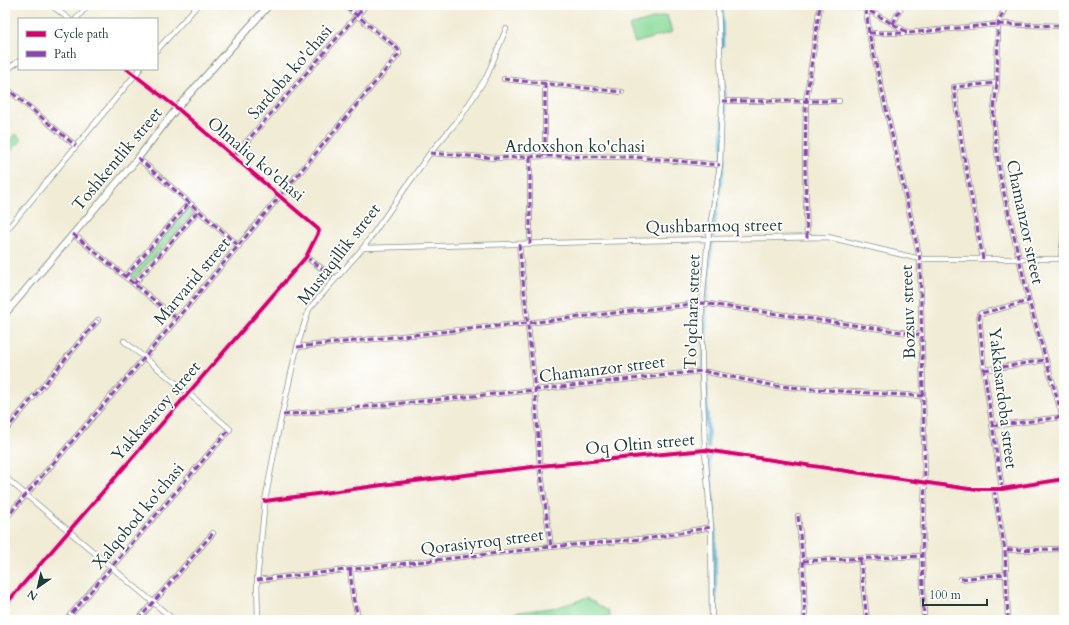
<svg xmlns="http://www.w3.org/2000/svg" width="1069" height="625" viewBox="0 0 1069 625" font-family="Cardo,serif">
<style>
.green{fill:#8ddc9b;stroke:#568c68}
.lines{fill:none;stroke-linecap:round;stroke-linejoin:round}
.canal{stroke:#59aed5;stroke-width:4.5}
.minor-casing{stroke:#889485;stroke-width:6}
.major-casing{stroke:#889485;stroke-width:8}
.minor{stroke:#fff;stroke-width:4.5}
.major{stroke:#fff;stroke-width:6}
.quiet{stroke:#8e44ad;stroke-width:3;stroke-dasharray:6 3;stroke-linecap:butt}
.cycleway-casing{stroke:#fff;stroke-width:6}
.cycleway{stroke:#d6006c;stroke-width:4}
.labels{text-anchor:middle;dominant-baseline:central;stroke-width:3.5;stroke-linejoin:round;paint-order:stroke}
.street-label{font-size:17px;fill:#1f3d34;stroke:#fff}
</style>
<rect width="100%" height="100%" fill="#fff"/>
<filter id="ink" filterUnits="userSpaceOnUse"><feTurbulence type="fractalNoise" baseFrequency=".025" numOctaves="2"/><feDisplacementMap in="SourceGraphic" scale="8" xChannelSelector="R" yChannelSelector="G"/><feConvolveMatrix kernelMatrix="1 2 1 2 8 2 1 2 1" color-interpolation-filters="sRGB"/></filter>
<filter id="wash" filterUnits="userSpaceOnUse"><feTurbulence type="fractalNoise" baseFrequency=".012" numOctaves="4" result="noise"/><feDisplacementMap in="SourceGraphic" scale="16" xChannelSelector="R" yChannelSelector="G"/><feGaussianBlur stdDeviation="0.9" result="paint"/><feColorMatrix in="noise" values="0 0 0 0 0 0 0 0 0 0 0 0 0 0 0 0 0 1.4 0 .05"/><feComposite in="paint" operator="in"/></filter>
<g filter="url(#wash)">
<rect width="100%" height="100%" fill="#f1ecd6"/>
<path class="green" d="M667,15l5,17 -37,11 -6,-17z
M16,134l6,6 -14,14 -3,-3v-6z
M189,207l5,5 -61,68 -5,-4z
M587,598l21,13 3,9h-100l2,-7 45,-6z"/>
<g class="lines">
<path class="canal" d="M721,5l1,40
M723,83l2,15
M712,236l11,-72 1,-59
M706,300l5,-57
M705,368v-64
M705,375l3,72
M708,455l6,62 1,94"/>
</g>
</g>
<g filter="url(#ink)">
<g class="lines">
<g class="minor-casing">
<path id="minor" d="M51,5l18,14
M853,5l13,4 43,24 89,-9 66,2
M1006,5l-8,19 -1,59 -4,35 7,58 29,125 35,121
M866,9l3,24 51,226 5,223 -3,74 2,64
M76,19l12,-14
M893,24l9,-19
M869,33h39
M157,50l41,-45
M5,71l14,-10
M504,79l118,13
M545,83v73
M5,87l71,59
M722,101h117
M430,153l66,5 49,-2 90,1 85,8
M233,157l133,-152
M138,158l101,88
M1064,228l-3,31 3,10
M5,232l135,-163
M73,234l104,85
M807,238l-2,-70 1,-67 14,-96
M519,244l16,146 5,76 11,81
M530,244v-87
M363,248l345,-9 120,-2 92,22h144
M306,257l29,21
M983,259l-21,-113 -8,-59 43,-4
M125,277l64,-74
M134,284l64,-73
M297,347l230,-24 175,-20 220,32
M984,370l61,-10
M283,415l252,-25 167,-19 74,15 77,6 70,4
M992,426l71,-9
M5,431l93,-111
M5,477l169,143
M994,489l11,61
M1002,489l-18,-119 -5,-56 50,-13
M265,501l125,-17 150,-18 165,-16 264,39h33l62,-10
M798,516l5,45 2,59
M5,519l139,-161 255,-304 -1,-5 -54,-44
M860,559l7,61
M803,561l119,-5
M350,570l3,27 6,23
M961,579l45,-5
M257,580l294,-33 101,-9 59,-11
M5,605l301,-348 13,-26 -1,-2 -141,-121 -50,-39
M66,620l164,-191 -42,-36 -64,-52
M138,620l75,-87
M258,620l-1,-40 8,-79 13,-69 19,-85 12,-38 54,-61 67,-95 30,-35 27,-42 19,-47
M712,620l-1,-93 -6,-77 -3,-79v-68l6,-64 12,-74 2,-64 -4,-96
M1008,620l-3,-70 59,-1"/>
</g>
<g class="major-casing">
<path id="major" d="M5,314l133,-156 39,-50 92,-103"/>
</g>
<use href="#minor" class="minor"/>
<use href="#major" class="major"/>
<path class="quiet" d="M853,5l13,4 43,24 89,-9 66,2
M1006,5l-8,19 -1,59 -4,35 7,58 29,125 35,121
M866,9l3,24 51,226 5,223 -3,74 2,64
M893,24l9,-19
M869,33h38
M504,79l118,13
M545,83v73
M5,87l71,59
M722,101h117
M430,153l66,5 49,-2 90,1 85,8
M233,157l133,-152
M138,158l101,88
M1064,228l-3,31 3,10
M73,234l104,85
M807,238l-2,-70 1,-67 14,-96
M519,244l16,146 5,76 11,81
M530,244v-87
M306,257l29,21
M983,259l-21,-113 -8,-59 43,-4
M125,277l64,-74
M134,284l64,-73
M297,347l230,-24 175,-20 220,32
M984,370l61,-10
M283,415l252,-25 167,-19 74,15 77,6 70,4
M992,426l71,-9
M5,431l93,-111
M994,489l11,61
M1002,489l-18,-119 -5,-56 50,-13
M798,516l5,45 2,59
M5,519l139,-161 255,-304 -1,-5 -54,-44
M860,559l7,61
M803,561l119,-5
M350,570l3,27 6,23
M961,579l45,-5
M257,580l294,-33 101,-9 59,-11
M66,620l164,-191
M138,620l75,-87
M1008,620l-3,-70 59,-1"/>
<g class="cycleway-casing">
<path id="cycleway" d="M265,501l125,-17 150,-18 165,-16 264,39h33l62,-10
M5,605l301,-348 13,-26 -1,-2 -141,-121 -50,-39"/>
</g>
<use href="#cycleway" class="cycleway"/>
</g>
</g>
<g class="labels">
<g class="street-label">
<text transform="translate(290 72) rotate(-49)">Sardoba ko'chasi</text>
<text x="575" y="146">Ardoxshon ko'chasi</text>
<text transform="translate(117 159) rotate(-50)">Toshkentlik street</text>
<text transform="translate(256 159) rotate(40)">Olmaliq ko'chasi</text>
<text transform="translate(1025 222) rotate(78)">Chamanzor street</text>
<text transform="translate(714 226) rotate(-1)">Qushbarmoq street</text>
<text transform="translate(339 254) rotate(-52)">Mustaqillik street</text>
<text transform="translate(192 281) rotate(-50)">Marvarid street</text>
<text transform="translate(692 312) rotate(-88)">To'qchara street</text>
<text transform="translate(908 312) rotate(-92)">Bozsuv street</text>
<text transform="translate(602 369) rotate(-7)">Chamanzor street</text>
<text transform="translate(1003 398) rotate(83)">Yakkasardoba street</text>
<text transform="translate(156 411) rotate(-49)">Yakkasaroy street</text>
<text transform="translate(640 444) rotate(-5)">Oq Oltin street</text>
<text transform="translate(138 516) rotate(-50)">Xalqobod ko'chasi</text>
<text transform="translate(482 542) rotate(-7)">Qorasiyroq street</text>
</g>
</g>
<rect width="1069" height="625" fill="none" stroke="#fff" stroke-width="20"/>
<rect x="18" y="18" width="140" height="52" fill="#ffffff" stroke="#a5b1ae"/>
<rect x="26" y="31" width="20" height="6" fill="#d6006c" stroke="#a5b1ae"/>
<text x="54" y="38" font-size="12" fill="#1f3d34">Cycle path</text>
<rect x="26" y="51" width="20" height="6" fill="#8e44ad" stroke="#a5b1ae"/>
<text x="54" y="58" font-size="12" fill="#1f3d34">Path</text>
<g transform="translate(38 587) rotate(214)" stroke="#ffffff" stroke-width="3" paint-order="stroke">
<path d="M0-3L7 15L0 10L-7 15Z" fill="#1f3d34"/>
<text y="-6" font-size="11" font-weight="bold" text-anchor="middle" fill="#1f3d34">N</text>
</g>
<path d="M923 599v6h64v-6" fill="none" stroke="#1f3d34" stroke-width="2"/>
<text x="929" y="599" font-size="12" fill="#1f3d34" stroke="#ffffff" stroke-width="3" paint-order="stroke">100 m</text>
</svg>
